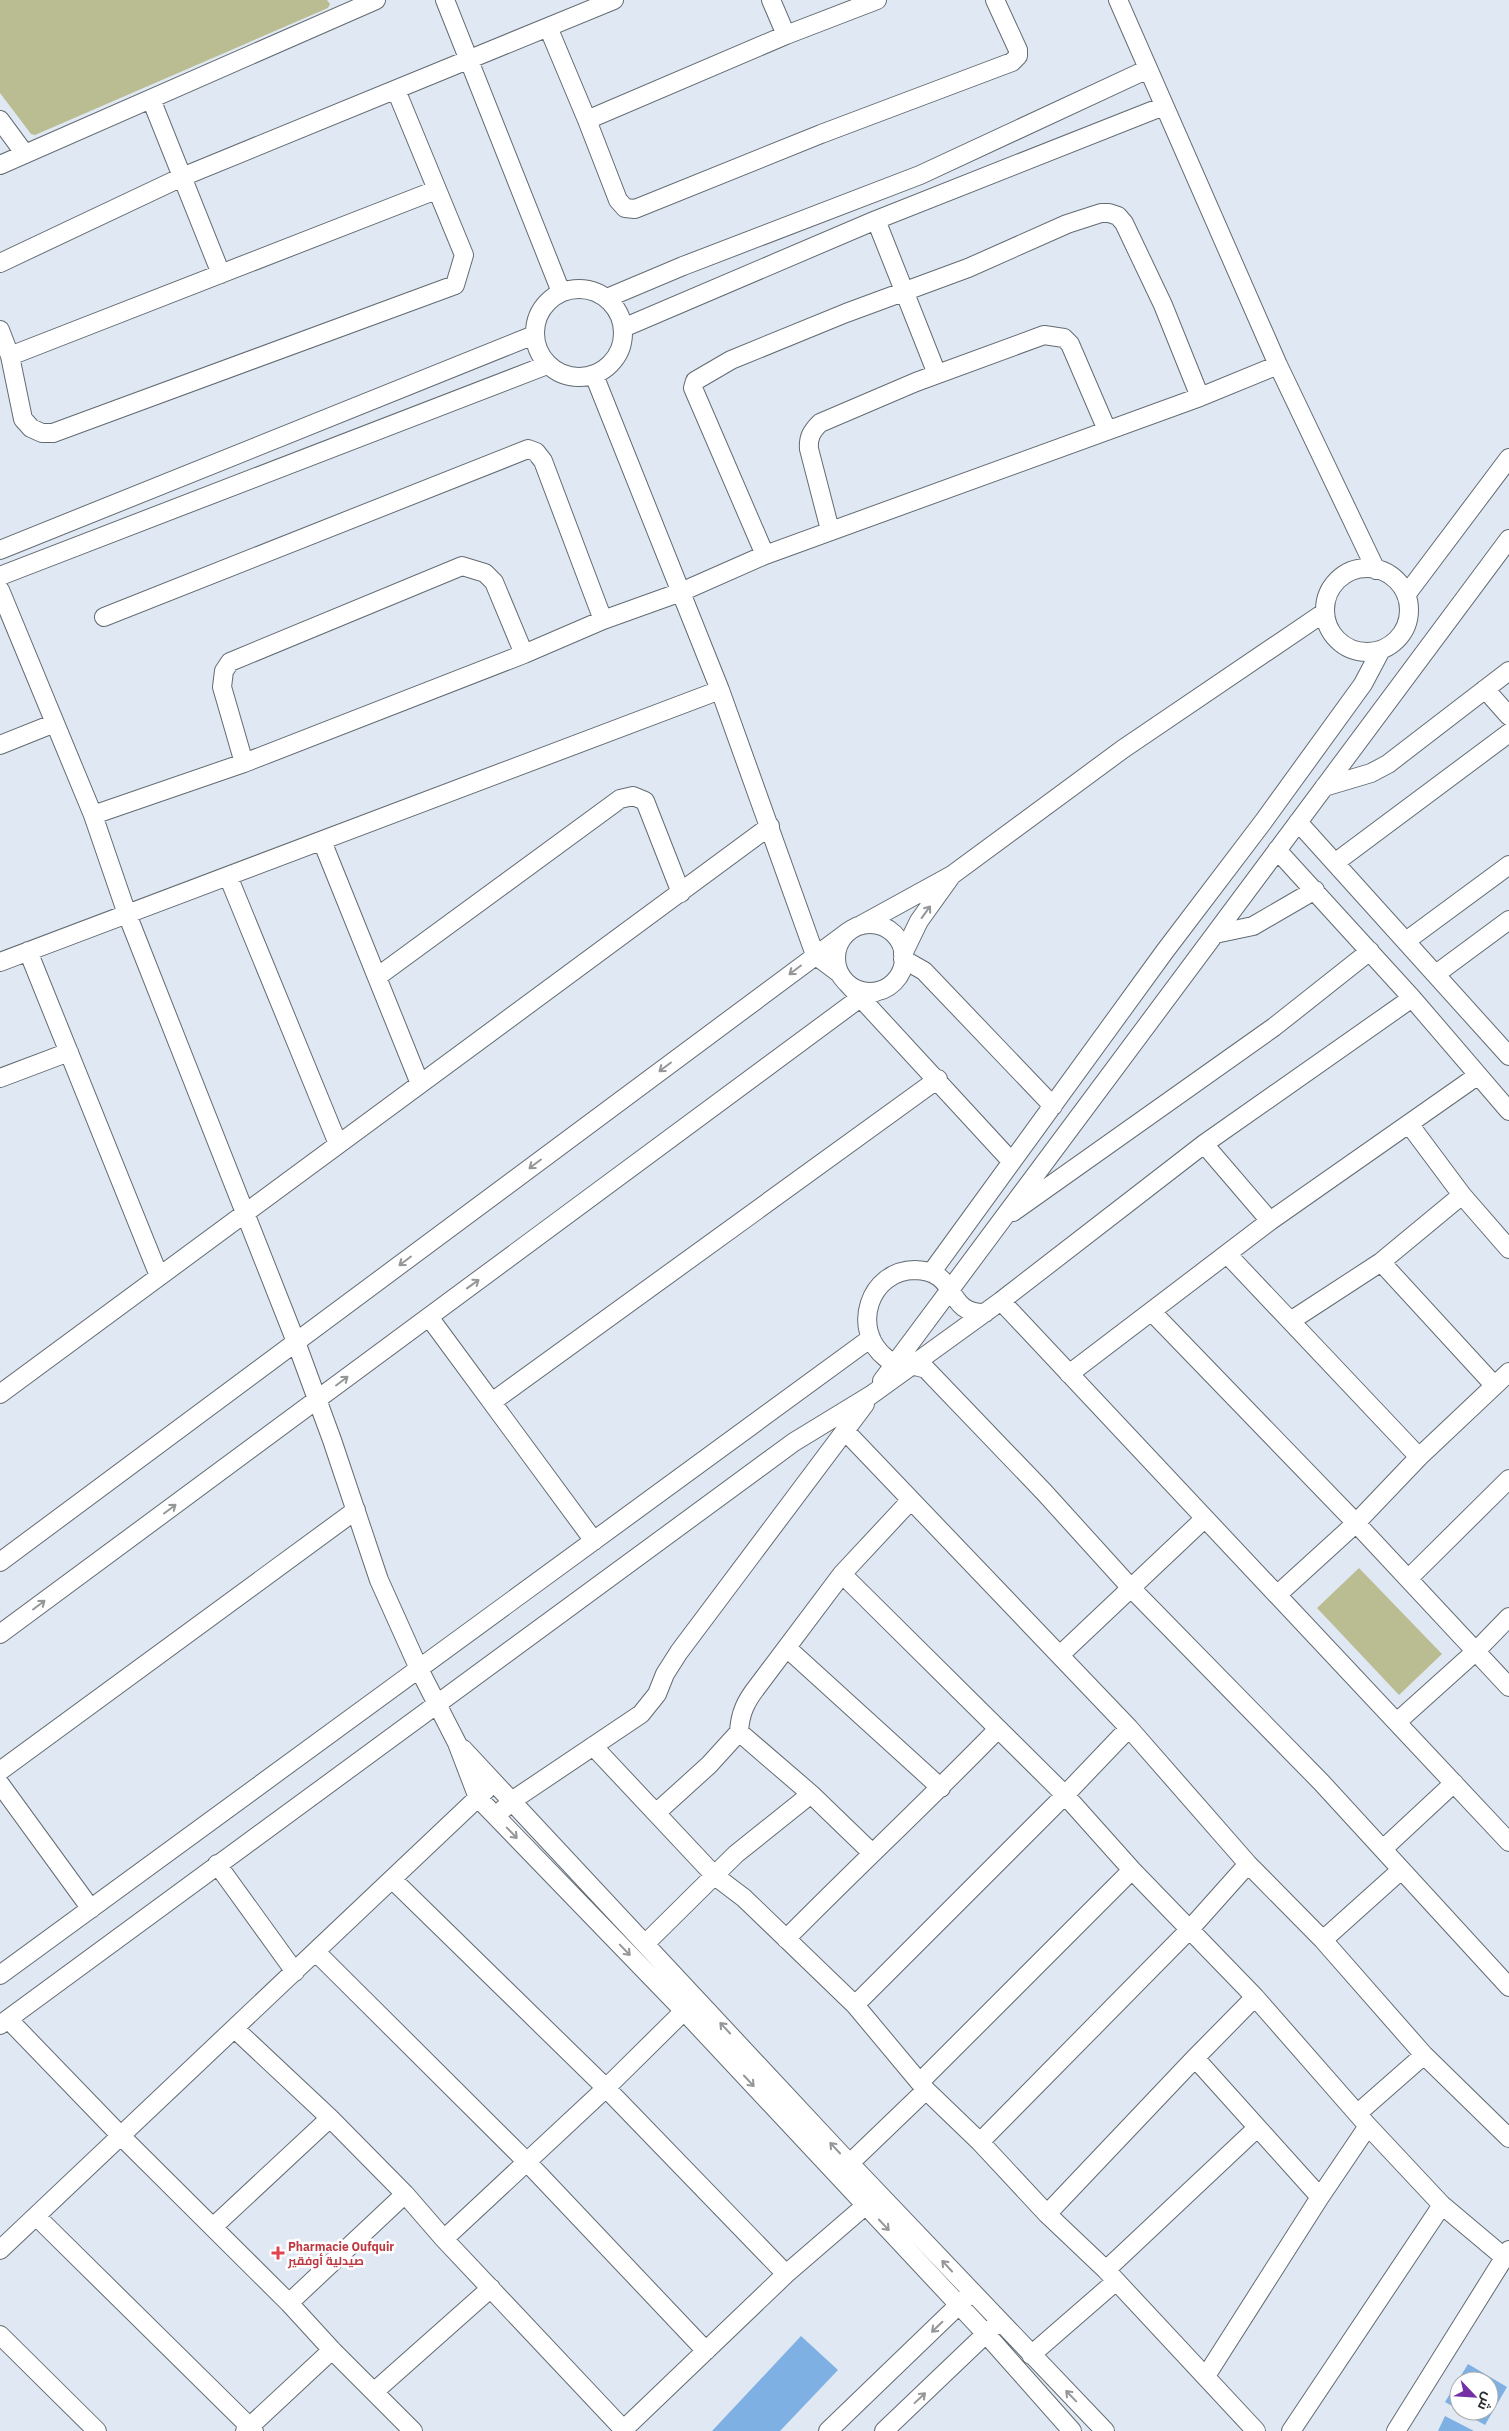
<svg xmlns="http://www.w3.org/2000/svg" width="1509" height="2431" viewBox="0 0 1509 2431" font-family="'IBM Plex Sans',Cairo,sans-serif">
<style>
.green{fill:#babd91}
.building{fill:#7eb0e3}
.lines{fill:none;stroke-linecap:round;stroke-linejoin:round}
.street-casing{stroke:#636b73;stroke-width:20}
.street{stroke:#fff;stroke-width:18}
.oneway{stroke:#949698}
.health-dot{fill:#e0444e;stroke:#fff;stroke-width:2}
.labels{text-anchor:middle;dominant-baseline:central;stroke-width:5;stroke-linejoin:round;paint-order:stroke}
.health-label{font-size:12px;font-weight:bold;fill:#be3a42;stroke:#fff;text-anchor:start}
</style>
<rect width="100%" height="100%" fill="#e0e9f3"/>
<path class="green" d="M0,0h327l3,4 -2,4 -293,127 -4,-1 -31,-41z
M1359,1568l83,86 -43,41 -82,-87z"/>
<path class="building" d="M801,2336l37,34 -58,61h-68z
M1468,2364l39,23 -22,38 -25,-14h29v-30h-30v29l-14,-8z
M1445,2416l29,15h-36z"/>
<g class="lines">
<g class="street-casing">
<path id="street" d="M445,0l116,292
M771,0l15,35
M548,27l39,93 199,-85 91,-35
M151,99l70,175
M0,120l25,34
M587,120l31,80 7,8 10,1 186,-75 191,-72 6,-6v-6l-23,-50
M0,165l376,-165
M876,220l61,154
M0,263l182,-86 432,-177
M535 333a44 44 0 1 1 88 0a44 44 0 1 1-88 0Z
M607,298l76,-32 237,-91 228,-106
M623,328l253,-108 288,-114
M0,330l10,26 13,63 8,9 11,5h11l402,-148 9,-30 -68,-165
M10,356l426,-166
M1278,365l98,205
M594,375l126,315 95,265 24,18
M830,530l-21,-81c-1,-12 3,-18 11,-26l96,-41 128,-47 20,3 6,6 37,86
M0,550l534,-215
M765,555l-72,-167 2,-7 36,-21 115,-47 122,-45 99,-44 34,-11h8l9,3 6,7 39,82 37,92
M1325 610a42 42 0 1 1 84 0a42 42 0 1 1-84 0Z
M0,576l547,-211
M0,590l93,225 34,99 169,428 36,98 47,140 40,89 38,74 21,55 206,213 303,324 85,96
M1406,595l103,-137
M104,617l424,-168 8,3 7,9 60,159
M1485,689l24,27
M0,745l55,-22
M244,763l-22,-76 2,-16 6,-9 232,-96 23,7 9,9 30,72
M1324,787l47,-14 17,-9 121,-93
M93,815l151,-52 280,-109 79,-34 78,-28 84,-37 435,-158 78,-32 -160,-365
M1298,822l211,234
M322,841l98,243
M1277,850l135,148 97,113
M1336,862l173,-129
M952,875l171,-126 202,-137
M228,876l110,268
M836 958a34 34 0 1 1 68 0a34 34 0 1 1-68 0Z
M861,925l91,-50 -33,46 -16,33
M1215,934l38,-8 62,-36
M1406,941l103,-76
M28,951l131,325
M903,959l21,12 129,135
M0,962l720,-272
M1436,974l73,-54
M377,977l243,-178 13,-3 12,5 36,92
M846,982l165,179
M0,1078l69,-26
M1409,1124l53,71 47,54
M1204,1144l66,77
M1013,1212l261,-185 96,-76
M1227,1254l192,203
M1381,1262l113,123
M931,1273l234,-322 98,-129 100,-138 18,-34
M1001,1301l508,541
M1152,1312l204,211 153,164
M985,1313c-41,1 -25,-42 -70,-43 -46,0 -65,60 -29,88 10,8 27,6 40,11l118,123 87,96 190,194 188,205
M429,1317l165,224
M1292,1320l89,-58 81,-67
M1069,1374l201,-153 207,-145
M882,1381l627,-842
M0,1394l770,-568
M492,1402l446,-323
M849,1435l280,293 119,136 75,76 101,115 85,83
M0,1562l849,-631
M842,1574l223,221 67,75 123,127 113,129 74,79 62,52
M1408,1579l101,-100
M1277,1595l79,-72 63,-66 90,-85
M0,1634l860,-636 18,-7
M787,1648l154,140
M1060,1655l144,-136
M1397,1722l79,-71 33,-34
M593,1746l122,130 29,22 111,107 71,85 54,52 67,72 59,56 150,161
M463,1749l376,403 266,279
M0,1771l356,-261
M0,1784l91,125
M811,1794l-72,-62c1,-19 7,-31 18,-45l85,-113 69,-74
M656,1813l53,-48 30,-33
M496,1816l17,-16 128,-86 16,-20 8,-20 14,-22 186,-248
M1383,1849l71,-66
M217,1864l78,108
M392,1879l214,209 180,186
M786,1939c70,-71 143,-139 212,-210
M1323,1940l78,-70
M646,1943l90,-89 75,-60 60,58
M316,1952l211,210 179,189
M0,1975l871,-637
M855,2005l210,-210 64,-67
M8,2019l113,117 168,167 43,47 81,81
M0,2025l794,-583 77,-47 130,-94 203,-157 208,-146
M235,2029l95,89 75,76 39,45 180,191
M1195,2058l125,139
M920,2082l212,-212
M1358,2113l66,-58
M980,2142l210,-213 58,-65
M850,2163l76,-73
M1047,2214l148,-156 60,-61
M36,2216l218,215
M213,2227l117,-109
M444,2239l162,-151 78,-77
M0,2250l486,-460
M1106,2270l151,-142
M289,2303l116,-109
M0,2335l97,96
M1031,2355l84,-73
M1206,2376l114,-179 48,-71
M375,2391l116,-103
M245,2431l87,-81
M622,2431l164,-157 80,-69
M828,2431l138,-133
M884,2431l110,-105
M1291,2431l151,-226
M1396,2431l113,-181"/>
</g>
<use href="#street" class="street"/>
</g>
<defs><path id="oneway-shaft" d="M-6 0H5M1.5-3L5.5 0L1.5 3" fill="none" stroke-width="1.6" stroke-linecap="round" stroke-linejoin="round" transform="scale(1.25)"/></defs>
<g class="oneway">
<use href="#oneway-shaft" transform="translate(926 912) rotate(-54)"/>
<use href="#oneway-shaft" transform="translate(795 970) rotate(143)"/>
<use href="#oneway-shaft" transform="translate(665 1067) rotate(143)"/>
<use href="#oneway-shaft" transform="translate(535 1164) rotate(143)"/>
<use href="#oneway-shaft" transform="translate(405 1261) rotate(143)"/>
<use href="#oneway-shaft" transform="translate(473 1284) rotate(-36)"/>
<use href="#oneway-shaft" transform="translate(342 1381) rotate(-37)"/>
<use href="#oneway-shaft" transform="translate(170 1509) rotate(-37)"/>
<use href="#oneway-shaft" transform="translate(39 1605) rotate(-37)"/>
<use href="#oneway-shaft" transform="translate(512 1833) rotate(46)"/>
<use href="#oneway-shaft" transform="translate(625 1950) rotate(46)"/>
<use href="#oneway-shaft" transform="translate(725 2028) rotate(-133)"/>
<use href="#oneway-shaft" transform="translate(749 2081) rotate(47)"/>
<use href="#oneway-shaft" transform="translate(835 2148) rotate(-133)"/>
<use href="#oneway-shaft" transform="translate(884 2225) rotate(47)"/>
<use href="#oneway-shaft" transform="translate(947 2266) rotate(-133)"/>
<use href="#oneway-shaft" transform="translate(937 2327) rotate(136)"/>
<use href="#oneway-shaft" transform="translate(1071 2396) rotate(-134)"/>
<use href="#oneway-shaft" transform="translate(920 2398) rotate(-43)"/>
</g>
<path class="health-dot" d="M275.5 2245.5h5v5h5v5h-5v5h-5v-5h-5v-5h5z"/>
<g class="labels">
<g class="health-label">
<text x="288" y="2246">Pharmacie Oufquir<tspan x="288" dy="14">صيدلية أوفقير</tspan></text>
</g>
</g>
<g transform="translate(1474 2396) rotate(115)"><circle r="24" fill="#ffffff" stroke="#aaabad"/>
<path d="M0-4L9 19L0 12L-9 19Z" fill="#7430a4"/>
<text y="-8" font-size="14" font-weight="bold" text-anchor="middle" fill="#2a2e31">ش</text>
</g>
</svg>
